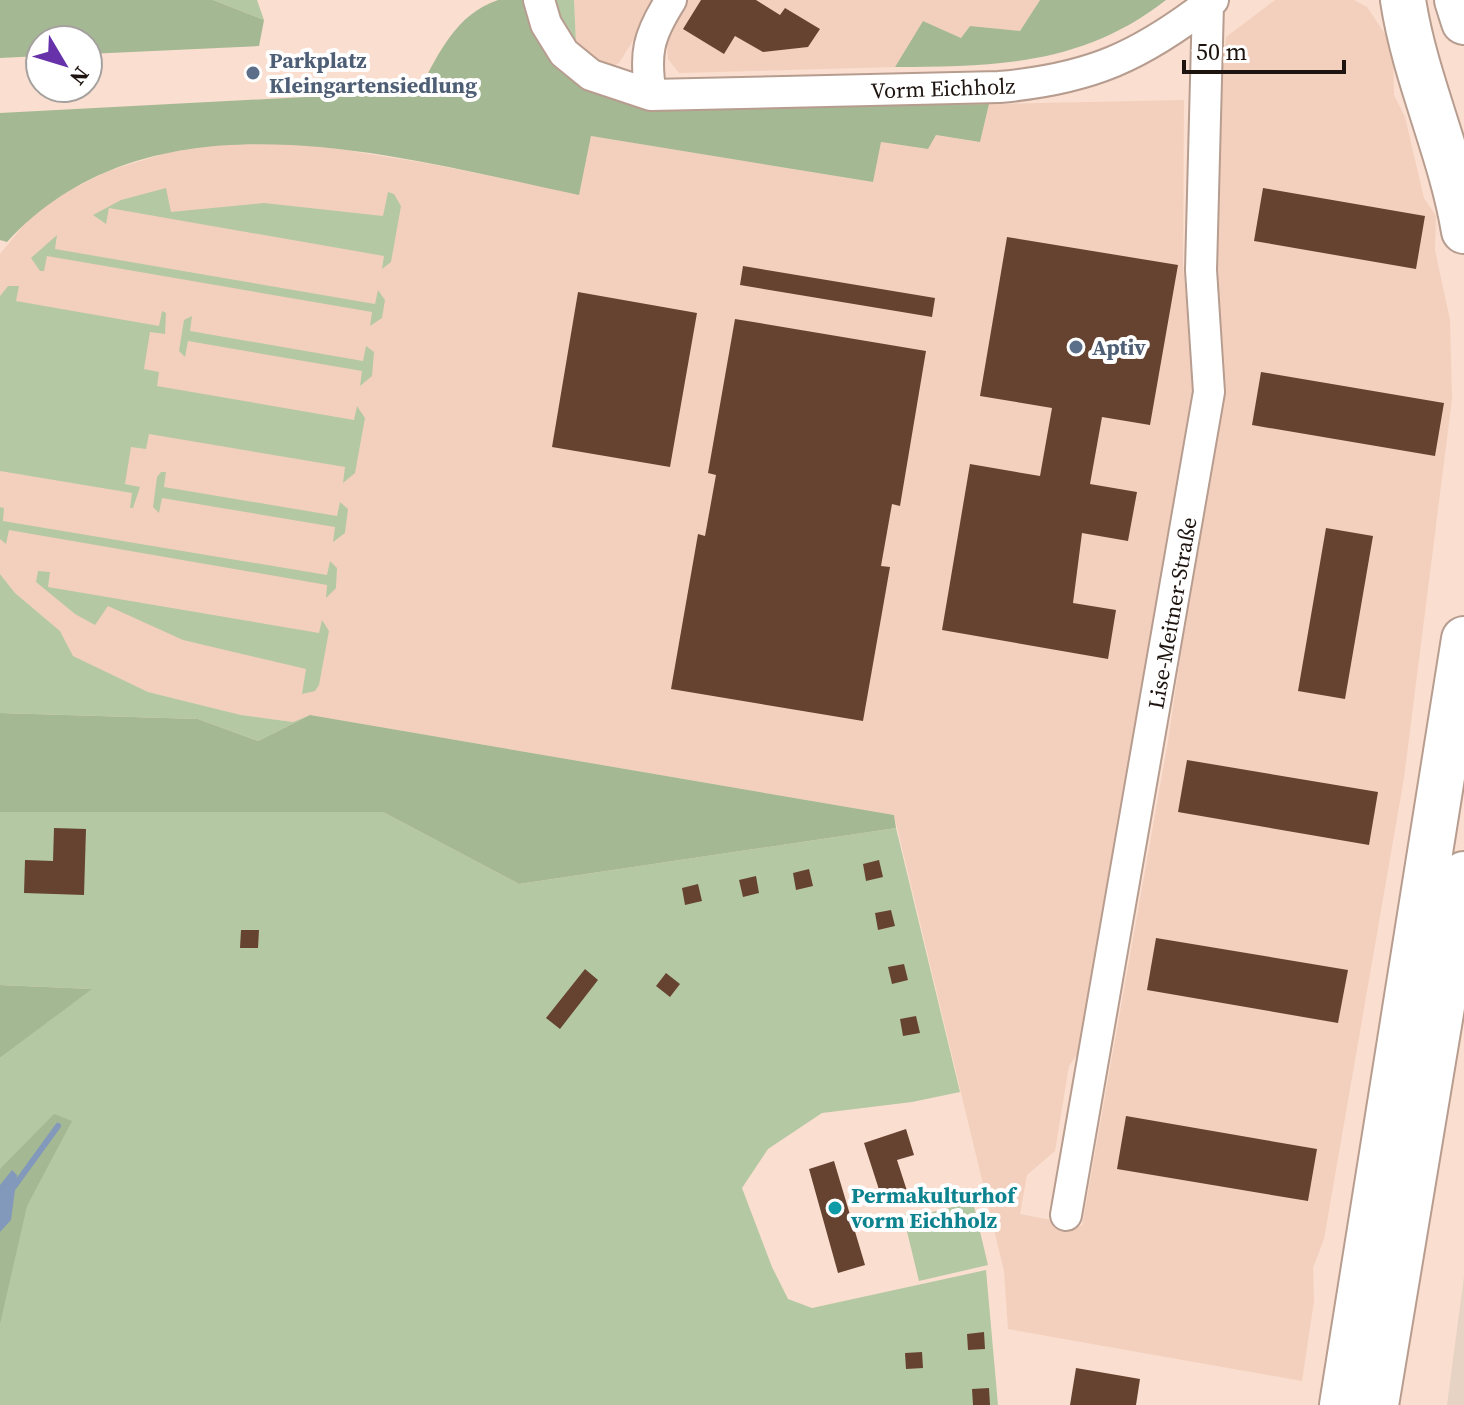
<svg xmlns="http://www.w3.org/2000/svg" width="1464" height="1405" viewBox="0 0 1464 1405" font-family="'Source Serif 4',serif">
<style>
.built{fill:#f3d0bd}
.education{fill:#e6d3c3}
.green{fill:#b5c8a4}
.forest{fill:#a4b893}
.water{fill:#8399bb}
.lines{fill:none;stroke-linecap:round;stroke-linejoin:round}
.stream{stroke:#8399bb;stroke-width:6}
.building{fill:#664330}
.minor-casing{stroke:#b79d8f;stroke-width:34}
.highway-casing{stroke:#b79d8f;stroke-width:48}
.minor{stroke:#fff;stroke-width:30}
.highway{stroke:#fff;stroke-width:44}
.service-dot{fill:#5c6f8a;stroke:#fff;stroke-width:3}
.culture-dot{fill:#0f9aa8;stroke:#fff;stroke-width:3}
.labels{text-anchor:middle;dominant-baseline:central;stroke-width:8;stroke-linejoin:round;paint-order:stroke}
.service-label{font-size:22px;font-weight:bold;fill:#4e5e75;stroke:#fff;text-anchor:start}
.street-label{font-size:22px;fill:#1e140f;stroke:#fff}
.culture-label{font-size:22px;font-weight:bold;fill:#0d838f;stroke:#fff;text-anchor:start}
</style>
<rect width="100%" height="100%" fill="#fadecf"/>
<path class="built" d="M574,0h84l-39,63 -10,5 -33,-25z
M687,0h353l-20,31 -50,-5 -9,12 -38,-17 -28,46 -216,6 -11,-14 -1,-14z
M1275,0h79l13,7 26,39 1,49 11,22 19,81 12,18 -1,34 15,70 2,79 -48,379 -80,461 -11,29 1,33 -12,80 -294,-52 -4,-58 -110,-456 -584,-100 -17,7 -52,-7 -93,-23 -76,-36 -12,-25 -45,-38 -15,-19v-320l31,-38 29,-21 48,-24 62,-19 59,-8h78l124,20 148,30 12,-58 281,46 8,-40 47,7 9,-14 44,7 9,-38 195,-4 -1,164 11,125 -115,663 -10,14 -14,85 -28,24 -7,39 62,12 86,-485 46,-316 -4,-136 4,-149 12,-103z"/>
<path class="education" d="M1464,1276v129h-17z"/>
<path class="green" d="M213,0h44l7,20z
M551,0h23l2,43 -10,-8z
M166,188l5,24 93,-9 119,13 5,-24 6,2 7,12 -10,56 -9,7 2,-13 -275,-48 -3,16 -13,-9 28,-15z
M57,235l-2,14 320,55 3,-14 7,10 -3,18 -12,8 2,-14 -325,-56 -3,15h-4l-9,-13z
M8,286h11l-3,15 143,25 3,-15 4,2 -1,21 -15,-2 -6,37 15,3 -2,14 197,34 3,-14 8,12 -10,55 -12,10 2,-16 -196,-33 -3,15 -15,-2 -6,37 15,3 -7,21h-3l2,-15 -132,-22v-175z
M192,316l-2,15 173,30 3,-15 8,6 -2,24 -12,10 2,-15 -174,-30 -3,16 -6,-6 5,-31z
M161,472h5l-2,15 173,29 3,-14 8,7 -3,24 -12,9 2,-15 -173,-29 -3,15 -6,-6 4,-30z
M0,507l4,1 -1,13 324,54 3,-14 7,7 -1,20 -10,10 1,-13 -318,-55 -3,14 -6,-5z
M38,571l12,1 -2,15 271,46 3,-13 7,11 -10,54 -4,6 -13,3 4,-25 -123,-29 -75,-34 -13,19 -20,-11 -39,-32z
M0,574l15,19 45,38 13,25 75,36 93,23 52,7 17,-7 -52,26 -60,-22 -198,-6z
M0,812h383l136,72 377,-56 64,264 -48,10 -90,11 -54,36 -26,39 30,79 16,32 24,9 174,-38 12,135h-998v-347l91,-69 -91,-4z
M973,1202l15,63 -69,16 -15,-62z"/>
<path class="forest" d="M0,0h213l51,20 -5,26 -171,8v-14h-48v16l-40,2z
M498,0h29l13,41 120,68 329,-5 -9,38 -44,-7 -8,14 -47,-7 -8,40 -282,-46 -12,59c-183,-38 -425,-112 -572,47l-7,-2v-127l419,-22c19,-37 37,-77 79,-91z
M1040,0h126c-83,65 -171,67 -271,67l28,-46 38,17 9,-12 50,5z
M0,713l198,6 60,22 52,-26 584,100 2,13 -377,56 -136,-72h-383z
M0,985l92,4 -92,69z
M54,1114l18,7 -45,85 -27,118v-155z"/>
<path class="water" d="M12,1170l5,5 -6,45 -11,12v-47z"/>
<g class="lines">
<path class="stream" d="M13,1188l45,-62"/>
</g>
<path class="building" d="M701,0h55l24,15 5,-7 35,21 -12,18 -45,5 -28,-16 -11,18 -41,-25z
M1263,188l162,28 -9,53 -162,-28z
M1007,237l171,28 -28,160 -48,-8 -12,67 47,8 -9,49 -46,-8 -9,70 43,7 -8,49 -166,-29 28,-166 70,12 12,-68 -72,-12z
M743,266l192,32 -3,19 -192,-32z
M578,292l119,21 -27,154 -118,-20z
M735,319l191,32 -26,155 -8,-2 -11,62 9,1 -27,154 -192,-32 27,-155 7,2 11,-61 -8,-2z
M1261,372l183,31 -9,53 -183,-31z
M1326,528l47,8 -28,163 -47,-8z
M1187,760l191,32 -9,53 -191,-33z
M54,828l32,1 -2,66 -60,-2 1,-33 28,1z
M879,860l4,17 -17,4 -3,-17z
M809,869l4,17 -17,4 -3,-17z
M756,876l3,17 -16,4 -4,-17z
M698,884l4,17 -17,4 -3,-17z
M891,910l4,16 -17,4 -3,-17z
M241,930h18l-1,18h-18z
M1156,938l192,32 -10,53 -191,-33z
M904,964l4,16 -16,4 -4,-17z
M585,969l13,11 -38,49 -14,-11z
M666,973l14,11 -10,13 -14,-11z
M916,1016l4,17 -17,3 -3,-17z
M1126,1116l191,33 -9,52 -191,-32z
M906,1129l8,26 -17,5 11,34 -25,8 -19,-59z
M834,1161l31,104 -27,8 -29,-104z
M984,1332l1,17 -17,1 -1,-16z
M922,1352l1,16 -17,1 -1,-16z
M1076,1368l64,11 -4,26h-66z
M989,1388l1,17h-17l-1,-16z"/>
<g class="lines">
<g class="minor-casing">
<path id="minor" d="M539,0l7,24 18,29 27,22 60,20 348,-8c92,-8 142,-31 214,-87
M651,95c-7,-41 -3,-59 20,-95
M1066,1215l143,-823 -8,-122 7,-266"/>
</g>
<g class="highway-casing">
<path id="highway" d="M1403,0c12,79 48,152 61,231
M1457,0l7,22
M1342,1405l122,-766
M1376,1405l88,-531"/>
</g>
<use href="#minor" class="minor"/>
<use href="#highway" class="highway"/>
</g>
<g class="service-dot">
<circle cx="253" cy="73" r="8"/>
<circle cx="1076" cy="347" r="8"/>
</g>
<circle class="culture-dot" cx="835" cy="1208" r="8"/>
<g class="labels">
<g class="service-label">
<text x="269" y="60">Parkplatz<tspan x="269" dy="25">Kleingartensiedlung</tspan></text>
<text x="1092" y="347">Aptiv</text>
</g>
<g class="street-label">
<text transform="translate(943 88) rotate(-2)">Vorm Eichholz</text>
<text transform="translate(1172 613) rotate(-80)">Lise-Meitner-Straße</text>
</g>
<g class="culture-label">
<text x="851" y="1195">Permakulturhof<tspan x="851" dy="25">vorm Eichholz</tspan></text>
</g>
</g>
<g transform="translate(64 64) rotate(128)"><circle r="38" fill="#ffffff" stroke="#a5a19f" stroke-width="2"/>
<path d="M0-6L14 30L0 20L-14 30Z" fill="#6732a9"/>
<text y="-12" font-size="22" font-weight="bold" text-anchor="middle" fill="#1e140f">N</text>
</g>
<path d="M1184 60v12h160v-12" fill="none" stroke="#1e140f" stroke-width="4"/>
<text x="1196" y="60" font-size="24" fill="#1e140f" stroke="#ffffff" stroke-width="6" paint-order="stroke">50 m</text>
</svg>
